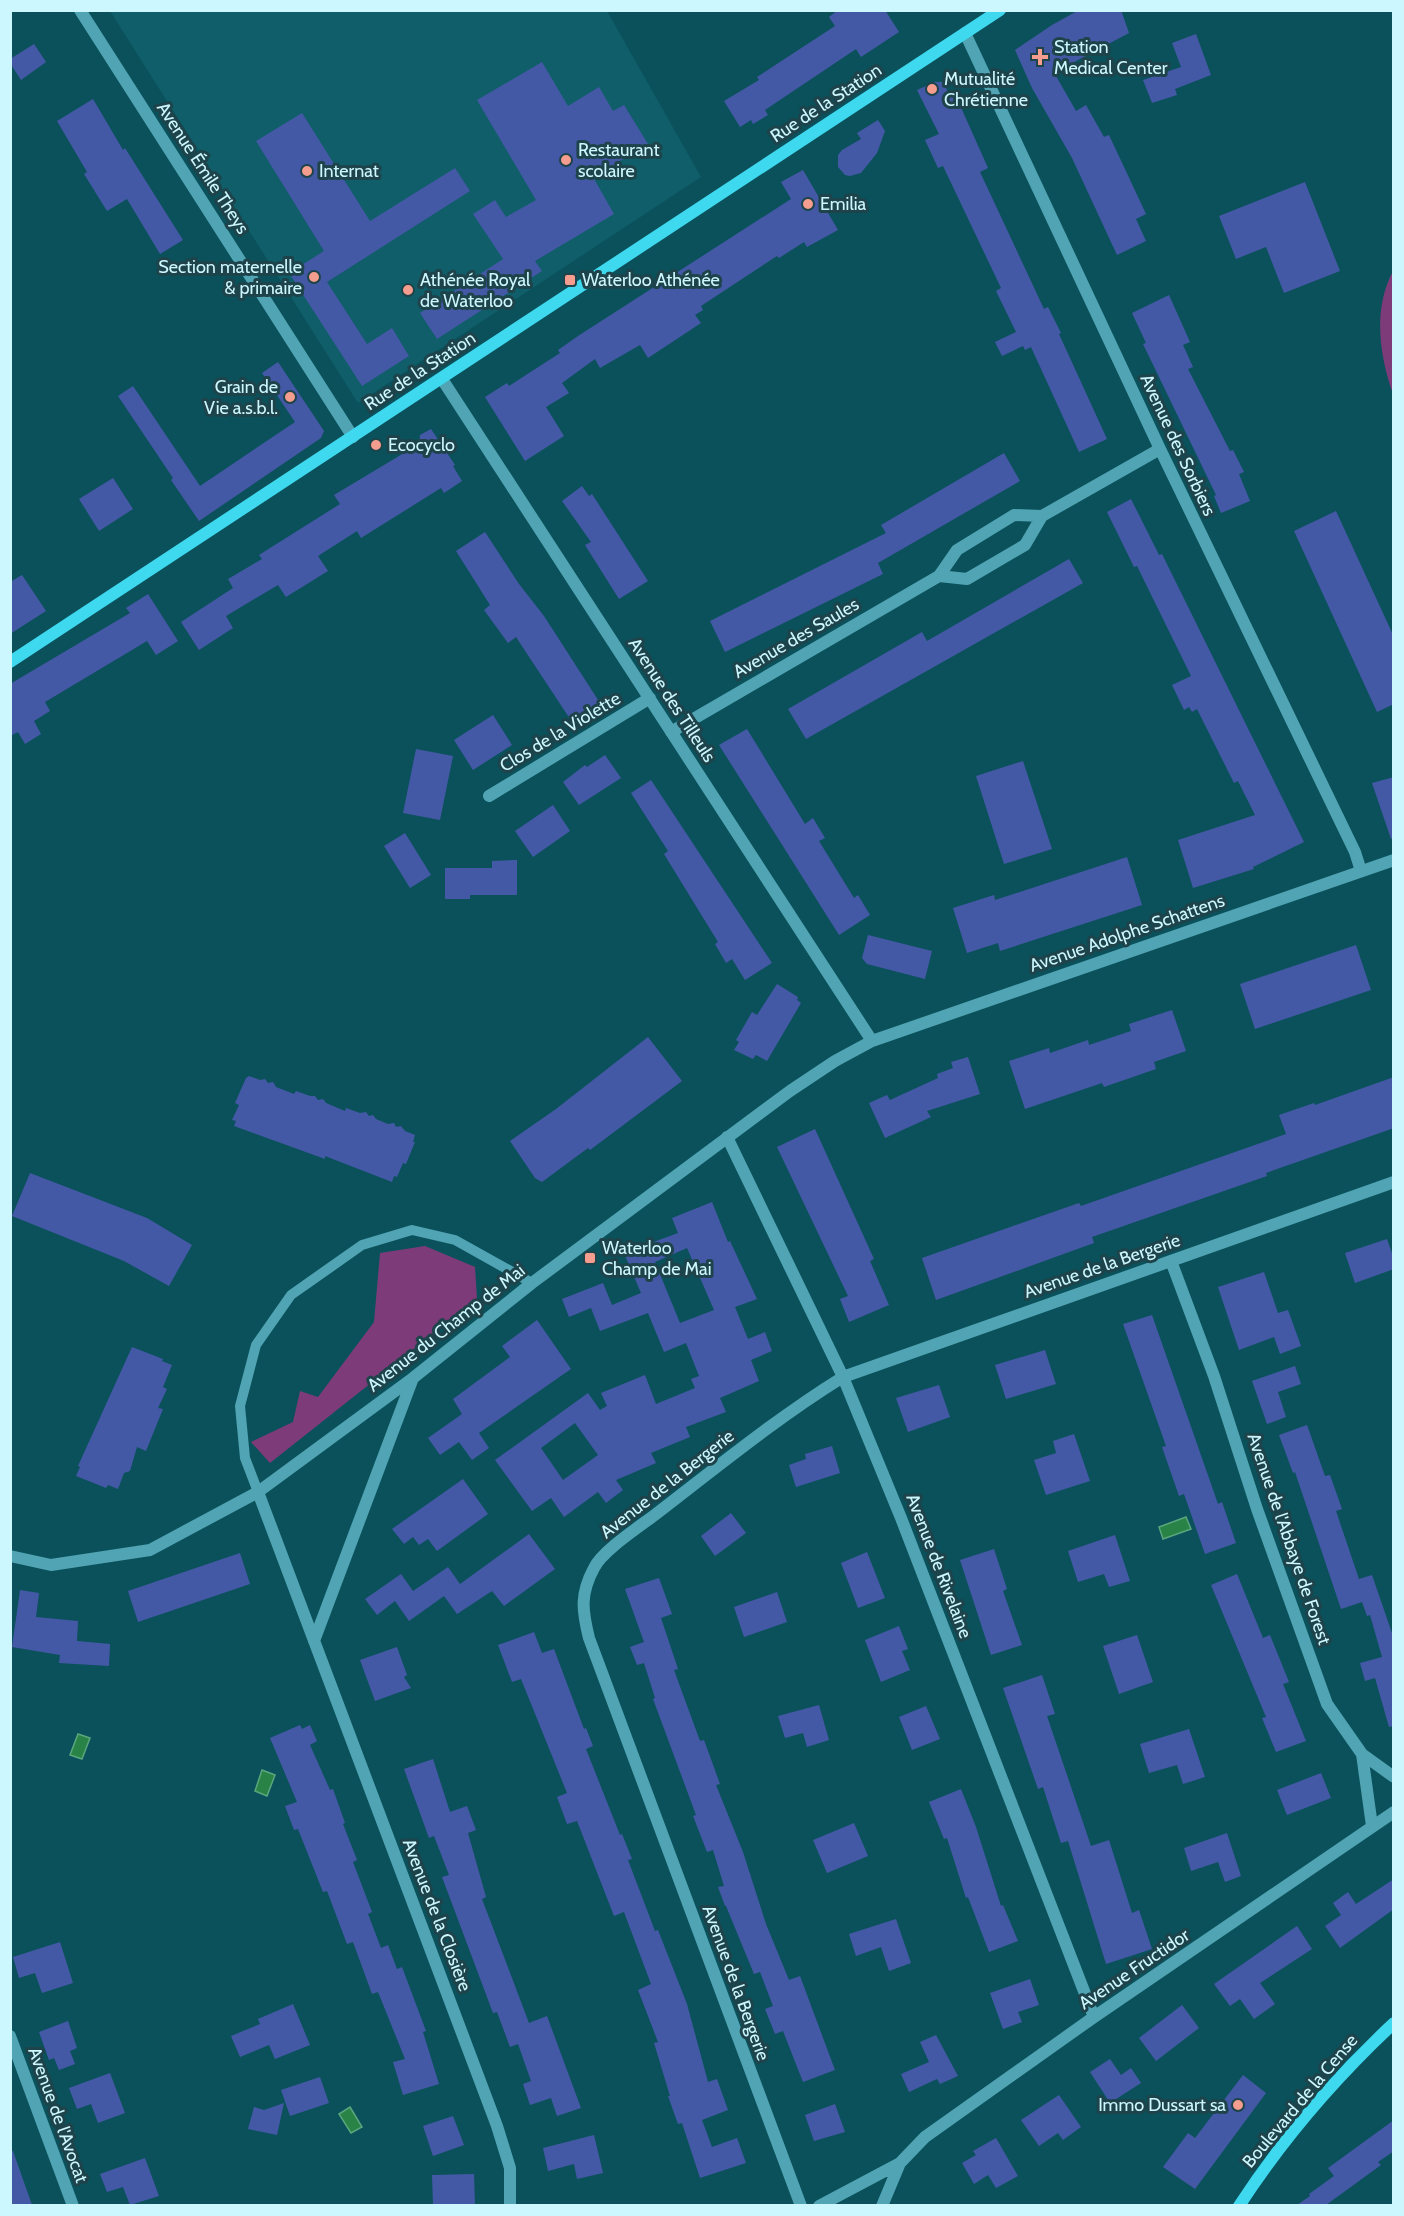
<svg xmlns="http://www.w3.org/2000/svg" width="1404" height="2216" viewBox="0 0 1404 2216" font-family="Cabin,sans-serif">
<style>
.built{fill:#0f5e69}
.green{fill:#7e3b79}
.water{fill:#298346;stroke:#5aa67d;stroke-width:1.5}
.building{fill:#4459a6;fill-rule:evenodd}
.lines{fill:none;stroke-linecap:round;stroke-linejoin:round}
.lane{stroke:#50a4b3;stroke-width:10}
.street{stroke:#50a4b3;stroke-width:12}
.secondary{stroke:#3ed8ef;stroke-width:12}
.poi-dot{fill:#f59d8e;stroke:#1e434a;stroke-width:2}
.labels{text-anchor:middle;dominant-baseline:central;stroke-width:6;stroke-linejoin:round;paint-order:stroke}
.poi-label{font-size:18px;fill:#cdf7fe;stroke:#1e434a;text-anchor:start}
.street-label{font-size:18px;fill:#cdf7fe;stroke:#1e434a}
</style>
<rect width="100%" height="100%" fill="#0b515b"/>
<path class="built" d="M110,11h497l94,166 -343,226z"/>
<path class="green" d="M1393,271v123c-14,-40 -20,-85 0,-123z
M425,1246l50,21 2,32 -207,164 -19,-21 42,-20 7,-31 18,6 56,-75 6,-69z"/>
<path class="water" d="M1186,1517l5,12 -28,10 -4,-12z
M78,1734l12,4 -8,21 -12,-4z
M262,1770l13,5 -8,21 -12,-5z
M350,2107l12,20 -11,6 -12,-19z"/>
<path class="building" d="M838,10h47l14,22 -38,25 -5,-8 -91,61 3,5 -15,9 -2,-4 -11,7 -16,-26 35,-21 -2,-3 78,-51 -6,-9z
M1079,10h42l8,23 -68,36 2,3 -7,4 20,35 10,-6 18,32 5,-2 37,79 -10,5 10,22 -29,14 -45,-97 -40,-70 -17,-38 37,-25z
M1196,34l15,41 -36,14 2,6 -25,8 -9,-23 38,-13 -9,-24z
M34,44l12,18 -25,18 -11,-17v-4z
M542,62l26,44 31,-19 14,24 11,-6 24,39 -55,33 21,37 -79,47 7,10 -105,68 -17,-26 83,-54 -30,-45 22,-14 11,17 30,-17 -59,-100z
M935,82h8l5,10 7,2 33,74 -8,4 64,137 4,-2 13,26 -2,1 48,105 -28,13 -48,-105 -6,3 -2,-4 -21,10 -7,-14 21,-10 -20,-41 5,-3 -58,-122 -5,2 -13,-28 14,-6 -22,-44z
M93,99l30,51 2,-2 58,92 -23,14 -33,-55 -20,12 -23,-37 3,-2 -30,-51z
M302,113l68,108 85,-53 15,23 -143,91 40,62 25,-16 17,28 -47,30 -73,-113 35,-22 -68,-110z
M878,120l7,11 -8,22 -16,20 -11,3 -5,-1 -7,-8v-12l4,-5 19,-11 -4,-6z
M803,170l35,60 -31,17 -3,-5 -25,16 -2,-2 -76,50 2,4 -8,5 6,8 -53,35 -8,-13 -40,23 -5,-9 -33,24 7,10 -23,14 18,29 -39,25 -40,-64 22,-14 2,3 51,-33 -2,-3 20,-14 213,-137 -10,-17z
M1305,182l35,89 -56,22 -18,-46 -30,12 -17,-43z
M1169,295l21,47 -7,3 10,22 -5,2 42,82 3,-1 11,22 -5,2 11,27 -29,12 -7,-17 2,-1 -73,-151 3,-1 -14,-30z
M278,362l46,69 -3,7 -122,83 -28,-41 2,-2 -55,-82 15,-10 67,100 95,-64 -33,-49z
M431,429l24,36 -2,1 9,15 -18,12 -3,-5 -80,50 -4,-7 -39,25 10,15 -42,26 -8,-12 -52,31 7,12 -34,22 -18,-28 52,-34 -5,-9 34,-20 -3,-4 81,-51 -6,-9 85,-51 1,-9z
M1004,453l16,28 -142,82 5,11 -158,78 -15,-31 176,-88 -5,-8z
M113,478l20,31 -34,22 -20,-32z
M582,486l7,10 3,-2 56,87 -29,18 -34,-54 6,-3 -29,-41z
M1131,499l28,56 3,-1 142,288 -51,25 1,2 -61,19 -15,-48 77,-25 -17,-34 -4,2 -37,-74 -5,3 -3,-5 -5,3 -12,-25 19,-9 -54,-110 -3,1 -27,-55z
M1336,511l58,126v67l-17,8 -83,-181z
M485,532l34,52 25,32 56,87 -28,19 -56,-85 -8,6 -24,-33 6,-5 -34,-54z
M1069,559l14,24 -277,156 -18,-30 134,-77 5,9z
M22,575l24,36 -36,23v-52z
M148,594l30,47 -22,14 -9,-14 -102,61 5,9 -16,10 7,13 -16,10 -7,-12 -8,4v-52l120,-71 -4,-5z
M493,715l19,30 -39,25 -19,-30z
M747,729l58,95 8,-6 12,20 -6,3 35,57 4,-3 12,20 -31,20 -120,-190z
M416,749l37,7 -13,64 -37,-7z
M605,755l16,23 -42,27 -16,-23 22,-17 2,2z
M1023,761l29,88 -48,15 -28,-88z
M1394,777v61l-3,1 -19,-56z
M651,780l121,183 -27,17 -13,-21 -6,4 -11,-19 3,-2 -54,-88 4,-3 -37,-58z
M553,805l17,26 -37,26 -18,-26z
M405,833l26,42 -21,13 -26,-42z
M1127,857l15,48 -142,46 -2,-8 -31,10 -14,-45 41,-13 1,5z
M517,860v35h-47v4h-25v-31h47v-7z
M868,935l64,16 -7,28 -58,-15 -5,-6z
M1356,945l15,45 -116,39 -15,-45z
M777,984l21,13 -1,3 4,3 -34,58 -11,-6 -3,4 -19,-9 5,-8 -3,-2 16,-28 5,3z
M1172,1010l14,41 -32,11 2,7 -52,18 -2,-4 -77,26 -16,-48 40,-13 1,5 38,-13 1,5 42,-14 -2,-7z
M648,1037l34,44 -92,69 -2,-2 -46,34 -7,-4 -25,-37 46,-32z
M968,1057l12,37 -53,17 4,6 -46,21 -16,-35 18,-8 3,5 48,-22 -1,-4 16,-6 -2,-6z
M249,1076l11,4 5,-1 3,4 5,-1 3,5 18,7 2,-3 14,5h5l3,4 5,-1 3,4 19,8 1,-3 14,5 6,-1 3,4 4,-1 3,4 12,5 6,-1 2,4 5,-1 4,5 10,4 -2,7h2l-9,22 -3,-1 -6,14 -3,-1 -2,6 -67,-26v3l-91,-33 2,-5 -4,-1 7,-15 -4,-2 11,-25z
M1394,1077v51l-128,45 1,3 -175,61 2,6 -158,57 -14,-42 157,-55 2,3 205,-72 -7,-19 35,-12 1,2z
M815,1129l59,130 -4,2 19,44 -40,17 -9,-23 8,-3 -71,-149z
M30,1173l117,45 45,27 -23,41 -45,-25 -112,-45z
M712,1202l16,40 2,-1 27,58 -22,8 13,32 17,-7 7,19 -21,9 8,21 -39,17 6,14 -40,15 4,10 -39,16 5,10 -40,17 7,10 -17,13 -8,-11 -34,25 -13,-19 -19,13 -37,-51 93,-67 12,17 7,-4 -6,-13 44,-18 11,29 39,-16 -4,-9 8,-3 -13,-33 -22,9 -16,-39 -48,18 -9,-23 -22,9 -7,-18 41,-16 9,22 29,-12 -17,-40 54,-20 -6,-15zM687,1248l27,62 -34,13 -25,-61zM575,1423l23,32 -35,25 -22,-32z
M1387,1239l7,20v10l-39,14 -10,-30z
M1264,1272l14,41 10,-3 13,36 -21,8 -6,-17 -35,13 -21,-63z
M1152,1315l66,189 4,-2 14,41 -31,11 -21,-60 -5,2 -17,-49 4,-1 -43,-122z
M537,1320l34,49 -92,64 10,15 -17,12 -13,-18 -19,13 -12,-17 34,-24 -9,-15 57,-42 -8,-11z
M132,1347l31,12 -1,2 10,4 -9,22 4,2 -9,19 5,1 -17,42 -9,-4 -7,24 -6,2 -6,16 -10,-4 -2,3 -30,-12 4,-9 -2,-1z
M1045,1350l11,34 -50,15 -11,-34z
M1295,1366l6,18 -23,8 8,25 -19,7 -15,-43z
M939,1385l11,32 -42,15 -12,-34z
M1307,1425l18,51 5,-1 12,34 -6,2 23,68 13,-4 22,64v87l-5,1 -14,-49 -10,3 -5,-18 22,-6 -12,-42 -3,1 -5,-14 -21,7 -46,-137 -2,1 -14,-38z
M1074,1434l16,47 -44,14 -12,-35 22,-7 -3,-12z
M832,1446l8,27 -44,14 -7,-22 17,-6 -1,-5z
M463,1479l25,35 -51,37 -9,-12 -9,6 -6,-8 -9,7 -12,-15z
M731,1513l15,20 -31,23 -14,-20z
M529,1534l26,35 -51,37 -12,-15 -35,23 -13,-18 -35,25 -14,-20 -18,14 -12,-16 36,-25 12,17 35,-24 12,17z
M1115,1535l15,46 -21,6 -5,-13 -26,8 -10,-31z
M994,1549l13,40 -4,2 19,54 -31,10 -31,-95z
M867,1552l18,46 -27,10 -17,-45z
M240,1553l10,31 -112,38 -10,-31z
M1237,1574l26,64 7,-3 19,47 -6,2 23,57 -30,11 -14,-34 4,-1 -55,-132z
M659,1578l13,36 -11,4 17,51 -4,1 26,71 4,-1 16,44 -4,1 27,67 23,72 23,56 11,-4 35,94 -32,12 -20,-51 -8,3 -10,-25 8,-3 -13,-34 -6,2 -28,-68h-1l-7,-19 6,-1 -11,-36 -6,2 -14,-36 3,-1 -43,-116 2,-1 -11,-35 -7,2 -7,-18 14,-5 -19,-53z
M20,1590l19,3 -3,24 42,4 -1,20 33,3 -1,22 -50,-3 1,-8 -48,-8z
M777,1592l10,30 -43,15 -10,-30z
M899,1626l9,23 -6,2 8,19 -29,12 -16,-42z
M534,1632l8,21 12,-4 30,80 2,-1 7,18 -7,3 34,86 2,-1 10,25 -4,1 27,71 3,-1 29,74 21,78 9,-3 11,31 -26,10 10,27 25,-9 9,25 -46,15 -18,-55 -4,1 -10,-28h2l-16,-53 4,-1 -20,-52 13,-6 -27,-72 -10,4 -37,-95 -10,3 -10,-27 10,-4 -46,-114 -9,3 -14,-37z
M1137,1635l16,47 -34,12 -16,-48z
M397,1647l10,28 -3,2 7,11 -36,13 -15,-41z
M1042,1675l13,39 -8,2 44,130 18,-6 23,73 7,-3 13,39 -46,15 -38,-123 -7,2 -18,-56 -5,2 -35,-101z
M819,1705l10,35 -22,7 -4,-14 -18,5 -7,-22z
M926,1706l14,33 -28,11 -13,-33z
M300,1725l2,4 8,-4 7,16 -7,4 20,45 3,-1 12,34 -2,1 14,36 -4,2 19,50 -4,2 13,34 7,-3 9,24 5,-2 24,64 -3,1 16,52 -36,11 -10,-33 12,-3 -27,-67 -6,2 -19,-52 -6,2 -20,-53 -4,1 -25,-63 -4,1 -9,-24 12,-4 -27,-64z
M1189,1729l16,48 -22,7 -6,-19 -28,8 -9,-29z
M433,1759l17,53 17,-6 9,24 -8,3 18,64 -4,2 47,124 18,-7 34,92 -24,8 -6,-18 -21,7 -7,-21 8,-3 -13,-37 -8,3 -13,-35 -4,1 -51,-136 7,-2 -15,-39 -5,2 -25,-69z
M1321,1773l10,25 -44,17 -10,-25z
M961,1789l15,38 25,79 2,-1 15,36 -29,11 -21,-55 -2,1 -19,-60 -3,1 -15,-37z
M854,1823l14,33 -41,17 -14,-33z
M1227,1833l14,43 -16,6 -7,-20 -27,9 -7,-23z
M1394,1879v30l-54,39 -15,-22 16,-11 -8,-12 15,-11 8,12z
M896,1919l15,44 -22,8 -8,-24 -25,9 -7,-22z
M1297,1926l15,23 -52,34 15,21 -21,15 -14,-20 -10,7 -16,-22z
M60,1942l13,41 -31,10 -7,-20 -16,5 -6,-21z
M1030,1979l9,26 -21,7 4,10 -19,7 -13,-36z
M293,2004l17,41 -35,14 -6,-14 -29,12 -9,-21 29,-12 -2,-5z
M1182,2005l17,23 -43,33 -17,-23z
M68,2021l9,27 -7,3 5,13 -16,6 -5,-12 -5,2 -10,-28z
M936,2035l22,41 -18,8 -3,-5 -28,13 -8,-18 28,-12 -9,-20z
M1110,2059l11,16 10,-7 10,15 -31,20 -20,-31z
M110,2073l15,40 -27,10 -7,-19 -14,5 -8,-21z
M1243,2075l23,18 -71,96 -32,-22 25,-34 7,5z
M320,2077l9,26 -39,13 -9,-26z
M1059,2095l22,32 -18,13 -5,-7 -19,13 -18,-26z
M284,2103l-7,32 -29,-6 6,-22 10,3z
M835,2104l10,28 -31,9 -9,-26z
M453,2116l11,29 -31,11 -10,-30z
M1394,2120v31l-16,11 3,3 -55,40h-29l13,-9 -1,-2 25,-18 -6,-8z
M594,2135l9,38 -26,6 -3,-15 -26,7 -5,-23z
M996,2138l22,38 -22,12 -8,-13 -14,9 -12,-21 14,-8 -3,-4z
M10,2151h3l19,54h-22z
M145,2158l14,38 -29,9 -7,-18 -16,5 -7,-18z
M474,2174l1,31h-42l-1,-30z"/>
<g class="lines">
<path class="lane" d="M258,1492l-13,-34 -5,-52 16,-61 35,-50 71,-50 50,-15 43,10 77,43"/>
<path class="street" d="M80,10l273,427
M965,33l195,416 195,403 6,19
M442,379l430,662
M939,576l28,3 58,-34 17,-29 118,-67
M671,732l268,-156 18,-26 57,-35 28,1
M489,796l161,-98
M727,1137l116,240 58,141 193,499
M1171,1261l43,115 43,133 70,195 35,50 10,72
M258,1492l239,634 13,42v38
M10,1556l41,9 99,-15 108,-58 155,-114 119,-95 258,-192 45,-30 37,-20 522,-181
M314,1641l99,-263
M1362,1754l32,23
M10,2036l63,170
M801,2206l-212,-568c-7,-28 -9,-44 5,-70 8,-17 45,-41 62,-54 61,-47 121,-96 187,-137l551,-195
M819,2206l81,-43 25,-26 169,-120 300,-205
M882,2206l18,-43"/>
<path class="secondary" d="M10,662l990,-652
M1239,2206c43,-66 97,-129 155,-183"/>
</g>
<g class="poi-dot">
<path d="M1037 48h6v6h6v6h-6v6h-6v-6h-6v-6h6z"/>
<circle cx="932" cy="89" r="6"/>
<circle cx="566" cy="160" r="6"/>
<circle cx="307" cy="171" r="6"/>
<circle cx="808" cy="204" r="6"/>
<circle cx="314" cy="277" r="6"/>
<rect x="564" y="274" width="12" height="12" rx="3"/>
<circle cx="408" cy="290" r="6"/>
<circle cx="290" cy="397" r="6"/>
<circle cx="376" cy="445" r="6"/>
<rect x="584" y="1252" width="12" height="12" rx="3"/>
<circle cx="1238" cy="2105" r="6"/>
</g>
<g class="labels">
<g class="poi-label">
<text x="1054" y="47">Station<tspan x="1054" dy="21">Medical Center</tspan></text>
<text x="944" y="79">Mutualité<tspan x="944" dy="21">Chrétienne</tspan></text>
<text x="578" y="150">Restaurant<tspan x="578" dy="21">scolaire</tspan></text>
<text x="319" y="171">Internat</text>
<text x="820" y="204">Emilia</text>
<text x="302" y="267" text-anchor="end">Section maternelle<tspan x="302" dy="21">&amp; primaire</tspan></text>
<text x="420" y="280">Athénée Royal<tspan x="420" dy="21">de Waterloo</tspan></text>
<text x="582" y="280">Waterloo Athénée</text>
<text x="278" y="387" text-anchor="end">Grain de<tspan x="278" dy="21">Vie a.s.b.l.</tspan></text>
<text x="388" y="445">Ecocyclo</text>
<text x="602" y="1248">Waterloo<tspan x="602" dy="21">Champ de Mai</tspan></text>
<text x="1226" y="2105" text-anchor="end">Immo Dussart sa</text>
</g>
<g class="street-label">
<text transform="translate(826 103) rotate(-33)">Rue de la Station</text>
<text transform="translate(203 168) rotate(57)">Avenue Émile Theys</text>
<text transform="translate(420 371) rotate(-33)">Rue de la Station</text>
<text transform="translate(1178 445) rotate(65)">Avenue des Sorbiers</text>
<text transform="translate(796 638) rotate(-30)">Avenue des Saules</text>
<text transform="translate(672 700) rotate(57)">Avenue des Tilleuls</text>
<text transform="translate(560 732) rotate(-31)">Clos de la Violette</text>
<text transform="translate(1127 933) rotate(-19)">Avenue Adolphe Schattens</text>
<text transform="translate(1102 1266) rotate(-19)">Avenue de la Bergerie</text>
<text transform="translate(446 1328) rotate(-38)">Avenue du Champ de Mai</text>
<text transform="translate(667 1484) rotate(-38)">Avenue de la Bergerie</text>
<text transform="translate(1289 1539) rotate(71)">Avenue de l'Abbaye de Forest</text>
<text transform="translate(939 1566) rotate(69)">Avenue de Rivelaine</text>
<text transform="translate(437 1915) rotate(69)">Avenue de la Closière</text>
<text transform="translate(1134 1969) rotate(-34)">Avenue Fructidor</text>
<text transform="translate(736 1983) rotate(70)">Avenue de la Bergerie</text>
<text transform="translate(1300 2101) rotate(-50)">Boulevard de la Cense</text>
<text transform="translate(58 2115) rotate(70)">Avenue de l'Avocat</text>
</g>
</g>
<rect width="1404" height="2216" fill="none" stroke="#cdf7fe" stroke-width="24"/>
</svg>
